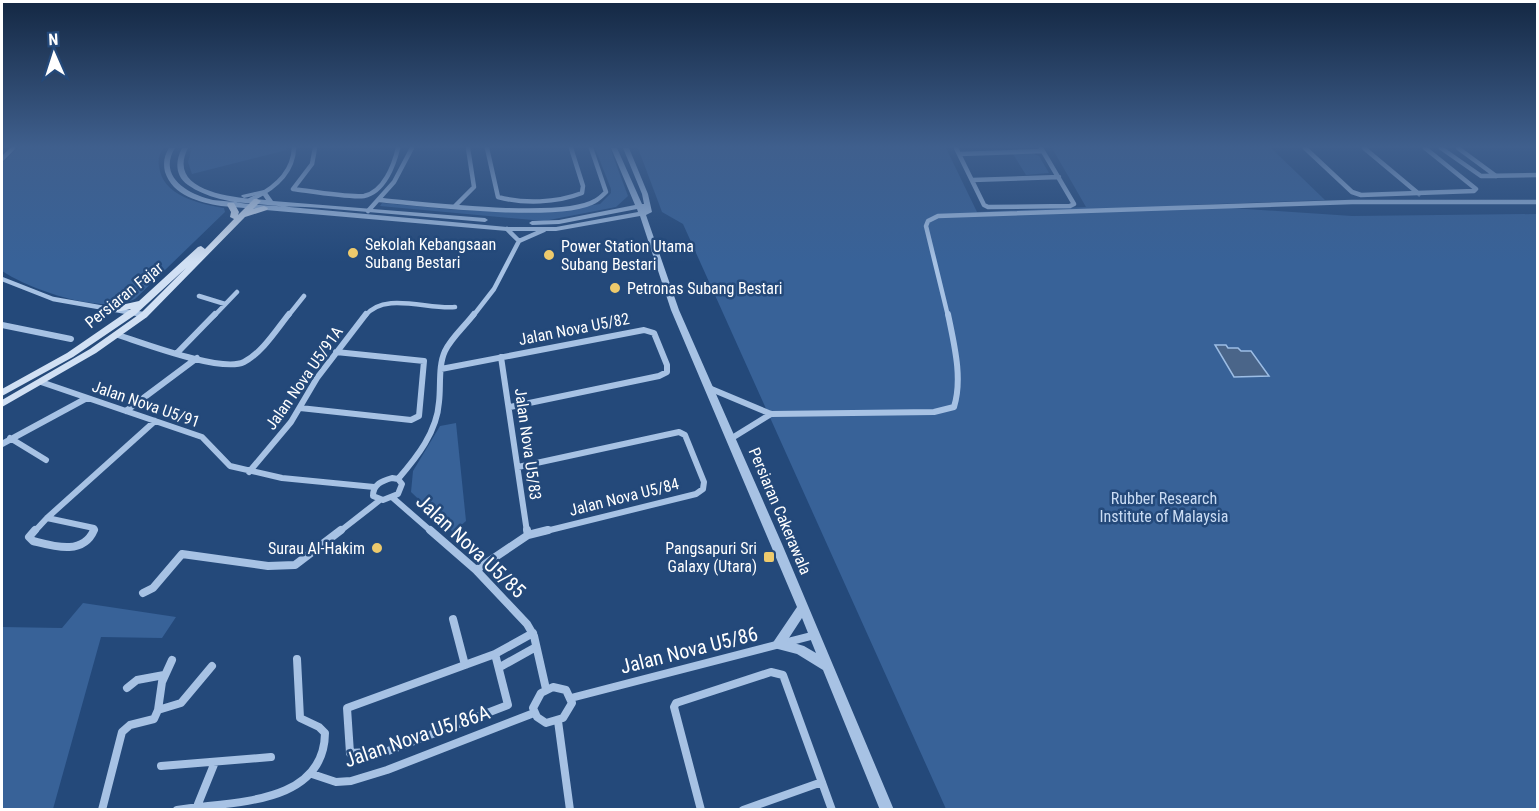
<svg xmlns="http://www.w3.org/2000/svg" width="1539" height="811" viewBox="0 0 1539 811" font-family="'Roboto Condensed',sans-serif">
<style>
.green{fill:#386298}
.water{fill:#4a6589;stroke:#9cbde5;stroke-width:1.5}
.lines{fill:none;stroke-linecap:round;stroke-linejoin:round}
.minor-far2{stroke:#a7c2e4;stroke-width:4.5}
.minor-far1{stroke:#a7c2e4;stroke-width:6}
.minor{stroke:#a7c2e4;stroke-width:8}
.tertiary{fill:#a7c2e4;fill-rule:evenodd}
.secondary{fill:#d1e0f4;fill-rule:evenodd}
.poi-dot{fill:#eeca6c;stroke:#24497a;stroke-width:2}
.labels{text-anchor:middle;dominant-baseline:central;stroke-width:5;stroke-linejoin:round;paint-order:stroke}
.poi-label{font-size:16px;fill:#fff;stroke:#24497a;text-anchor:start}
.street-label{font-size:16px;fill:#fff;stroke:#24497a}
.park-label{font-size:16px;fill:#cadcf4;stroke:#24497a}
.near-street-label{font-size:20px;fill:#fff;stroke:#24497a}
</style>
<rect width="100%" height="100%" fill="#24497a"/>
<path class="green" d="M17,148h147c-5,6 -6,11 -5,18 3,30 41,38 65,42l1,4 -90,87c-33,16 -104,-9 -133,-28v-108z
M192,148h94l1,2 -95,24 -4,-12z
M595,148h15l18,48 -12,11 -72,14 -164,-15 2,-3 76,7 91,2 51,-8 11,-11v-4z
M638,148h308l31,64 109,-5 -34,-59h219l54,52 -137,5 164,11 185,-2v595h-591l-263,-585 -21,-12z
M1031,153l8,3 10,17 -23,2 -13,-21z
M456,423l10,98 -13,11 -42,-40 2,-21 27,-45z
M83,603l93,14 -14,21 -61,-1 -48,172h-51v-182l60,1z"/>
<path class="water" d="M1215,345h11l2,3h10l3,3h10l18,25 -35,1z"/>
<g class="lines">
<path class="minor-far2" d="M315,148l-3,16 -19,25c16,2 57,9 71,7 20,-4 30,-31 34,-48
M487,148l11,49c26,7 58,6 84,-4l1,-7 -12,-38
M956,148l28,57 4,2 82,-1 4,-2 -33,-56
M1305,148l47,44 9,3 113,-4 2,-2 -51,-41
M1364,148l55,46
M1441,148l40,28 57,-1
M1458,148l38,28
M959,154l84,-3
M2,159l11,-11
M972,180l87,-3
M250,200c22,-10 43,-26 44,-52
M380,200c43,4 182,21 215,1 4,-2 8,-6 11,-9l-15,-44
M456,205l18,-18 -6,-39
M368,211l26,-29 18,-34
M507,229l12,12
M2,279l51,20 91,16
M199,296l26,8
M214,316l23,-24
M288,316l16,-20
M365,316c19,-25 63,-6 90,-9
M473,316l21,-27 25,-48 25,-11
M948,316l-22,-90 2,-5 10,-5 414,-14h186"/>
<path class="minor-far1" d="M138,314l6,1
M2,325l69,14
M118,335c25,8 104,38 126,27 18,-9 33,-33 45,-48
M177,353l38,-39
M501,357l26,175
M441,369l203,-39 10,3 13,32v7l-8,4 -149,31
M41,382l161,55 28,29 52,12 92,9
M709,388l62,26 163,-2 20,-5c9,-29 0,-63 -6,-93
M300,408l111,12 8,-4 5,-55 -88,-9
M126,411l71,-53
M10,438l36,22
M732,438l39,-24
M2,444l85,-46
M518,467l161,-35 6,3 19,47 -1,7 -7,5 -154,38
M249,472l42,-50 26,-44 49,-64
M392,478l6,1 4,5 -4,10 -15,6 -10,-4c0,-12 9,-15 19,-18z
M398,479c19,-22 39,-47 41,-77 2,-16 -1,-36 6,-51 6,-13 20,-25 29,-37
M393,498l39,34
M47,518l47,10 -1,4
M47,518l108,-97
M34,532l13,-14
M339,532l41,-32"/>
<path class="minor" d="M35,530l-6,7 4,4c20,5 50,15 61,-11
M430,530l46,40 51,54 7,12 12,53
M527,530l1,5
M476,570l52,-35 20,-5
M143,593l10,-5 29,-34 86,12 27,-1 46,-35
M453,619l12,46
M495,654l13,51 -120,46 -38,2 -3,-45z
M495,654l38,-21
M500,667l36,-20
M553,687l13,3 6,13 -9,15 -17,5 -9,-6 -4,-9 8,-15z
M127,688l10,-8 27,-5
M571,698l244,-63
M158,710l23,-7 31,-37
M558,721l12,89
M161,766l110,-9
M312,774l24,8 15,-1 36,-11 147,-57
M198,804l17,-42
M102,810l20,-78 8,-7 24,-6 4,-9 4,-28 10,-22
M177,810c51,-9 147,-3 148,-77l-6,-6 -19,-9 -3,-59
M701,810l-27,-103 2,-4 95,-31 12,3 49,135
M743,810l79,-28"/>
<path class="tertiary" d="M169,148h6c-18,29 14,47 38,52l294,27h49l82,-15 -1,-3 -78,15 -27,1 -3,-2 3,-2 27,-1 76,-15 -24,-57h6l25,56h2l-2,-10 -19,-46h6l19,46 4,18 -6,3 33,95 103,234 112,266h-14l-57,-140 -26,-16 -23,-6 -2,-4 25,-37 -126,-297 -31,-94 -84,15h-49l-286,-25c-22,-4 -48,-10 -56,-34 -2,-9 -1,-16 4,-24zM802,618l14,35 -12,-7 -17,-5z
M182,148h6c-23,45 50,50 78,52l-4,-6 -18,4 -3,-2 1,-1 22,-5 2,1 7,10 212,17 3,2 -3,2c-55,-5 -109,-9 -164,-14 -40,-3 -99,1 -133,-23 -13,-9 -13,-24 -6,-37z"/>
<path class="secondary" d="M254,199h3l4,2 -8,8 11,-3 4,2 -1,2 -22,7 -98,100 -51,36 -94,54v-7l88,-51 51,-36 45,-45 -51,47 -62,42 -71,39v-7l65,-36 64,-44 -20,4 -5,-3 2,-2 31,-7 59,-54 3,-1 4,3 29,-30 -4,-2 1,-5 -4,-7 1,-2h6l5,9 -1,3z"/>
</g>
<linearGradient id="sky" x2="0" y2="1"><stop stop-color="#142843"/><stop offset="0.56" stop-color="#3f5f8d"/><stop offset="1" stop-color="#3f5f8d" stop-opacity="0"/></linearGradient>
<rect width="1539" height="262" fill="url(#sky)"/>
<g class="poi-dot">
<circle cx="353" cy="253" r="6"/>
<circle cx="549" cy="255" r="6"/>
<circle cx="615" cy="288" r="6"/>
<circle cx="377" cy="548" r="6"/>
<rect x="763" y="551" width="12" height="12" rx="3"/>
</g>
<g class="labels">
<g class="poi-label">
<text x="365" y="244">Sekolah Kebangsaan<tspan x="365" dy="18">Subang Bestari</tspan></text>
<text x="561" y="246">Power Station Utama<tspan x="561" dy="18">Subang Bestari</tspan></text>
<text x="627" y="288">Petronas Subang Bestari</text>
<text x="365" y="548" text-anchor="end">Surau Al-Hakim</text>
<text x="757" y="548" text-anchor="end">Pangsapuri Sri<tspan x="757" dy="18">Galaxy (Utara)</tspan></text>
</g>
<g class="street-label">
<text transform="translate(124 295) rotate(-39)">Persiaran Fajar</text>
<text transform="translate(574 329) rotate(-11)">Jalan Nova U5/82</text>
<text transform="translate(304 378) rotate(-55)">Jalan Nova U5/91A</text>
<text transform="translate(146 404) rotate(19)">Jalan Nova U5/91</text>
<text transform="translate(528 444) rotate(82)">Jalan Nova U5/83</text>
<text transform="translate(624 497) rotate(-14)">Jalan Nova U5/84</text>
<text transform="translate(780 511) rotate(67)">Persiaran Cakerawala</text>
</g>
<g class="park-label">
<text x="1164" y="498">Rubber Research<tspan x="1164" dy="18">Institute of Malaysia</tspan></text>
</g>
<g class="near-street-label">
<text transform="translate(471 546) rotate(43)">Jalan Nova U5/85</text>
<text transform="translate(689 650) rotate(-14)">Jalan Nova U5/86</text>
<text transform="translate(417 736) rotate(-19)">Jalan Nova U5/86A</text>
</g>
</g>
<rect width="1539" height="811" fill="none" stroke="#ffffff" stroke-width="6"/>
<g transform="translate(54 54) rotate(357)" stroke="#24497a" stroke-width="4.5" paint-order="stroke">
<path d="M0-4.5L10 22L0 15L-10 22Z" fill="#ffffff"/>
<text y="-9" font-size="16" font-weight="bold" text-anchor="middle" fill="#ffffff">N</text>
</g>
</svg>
